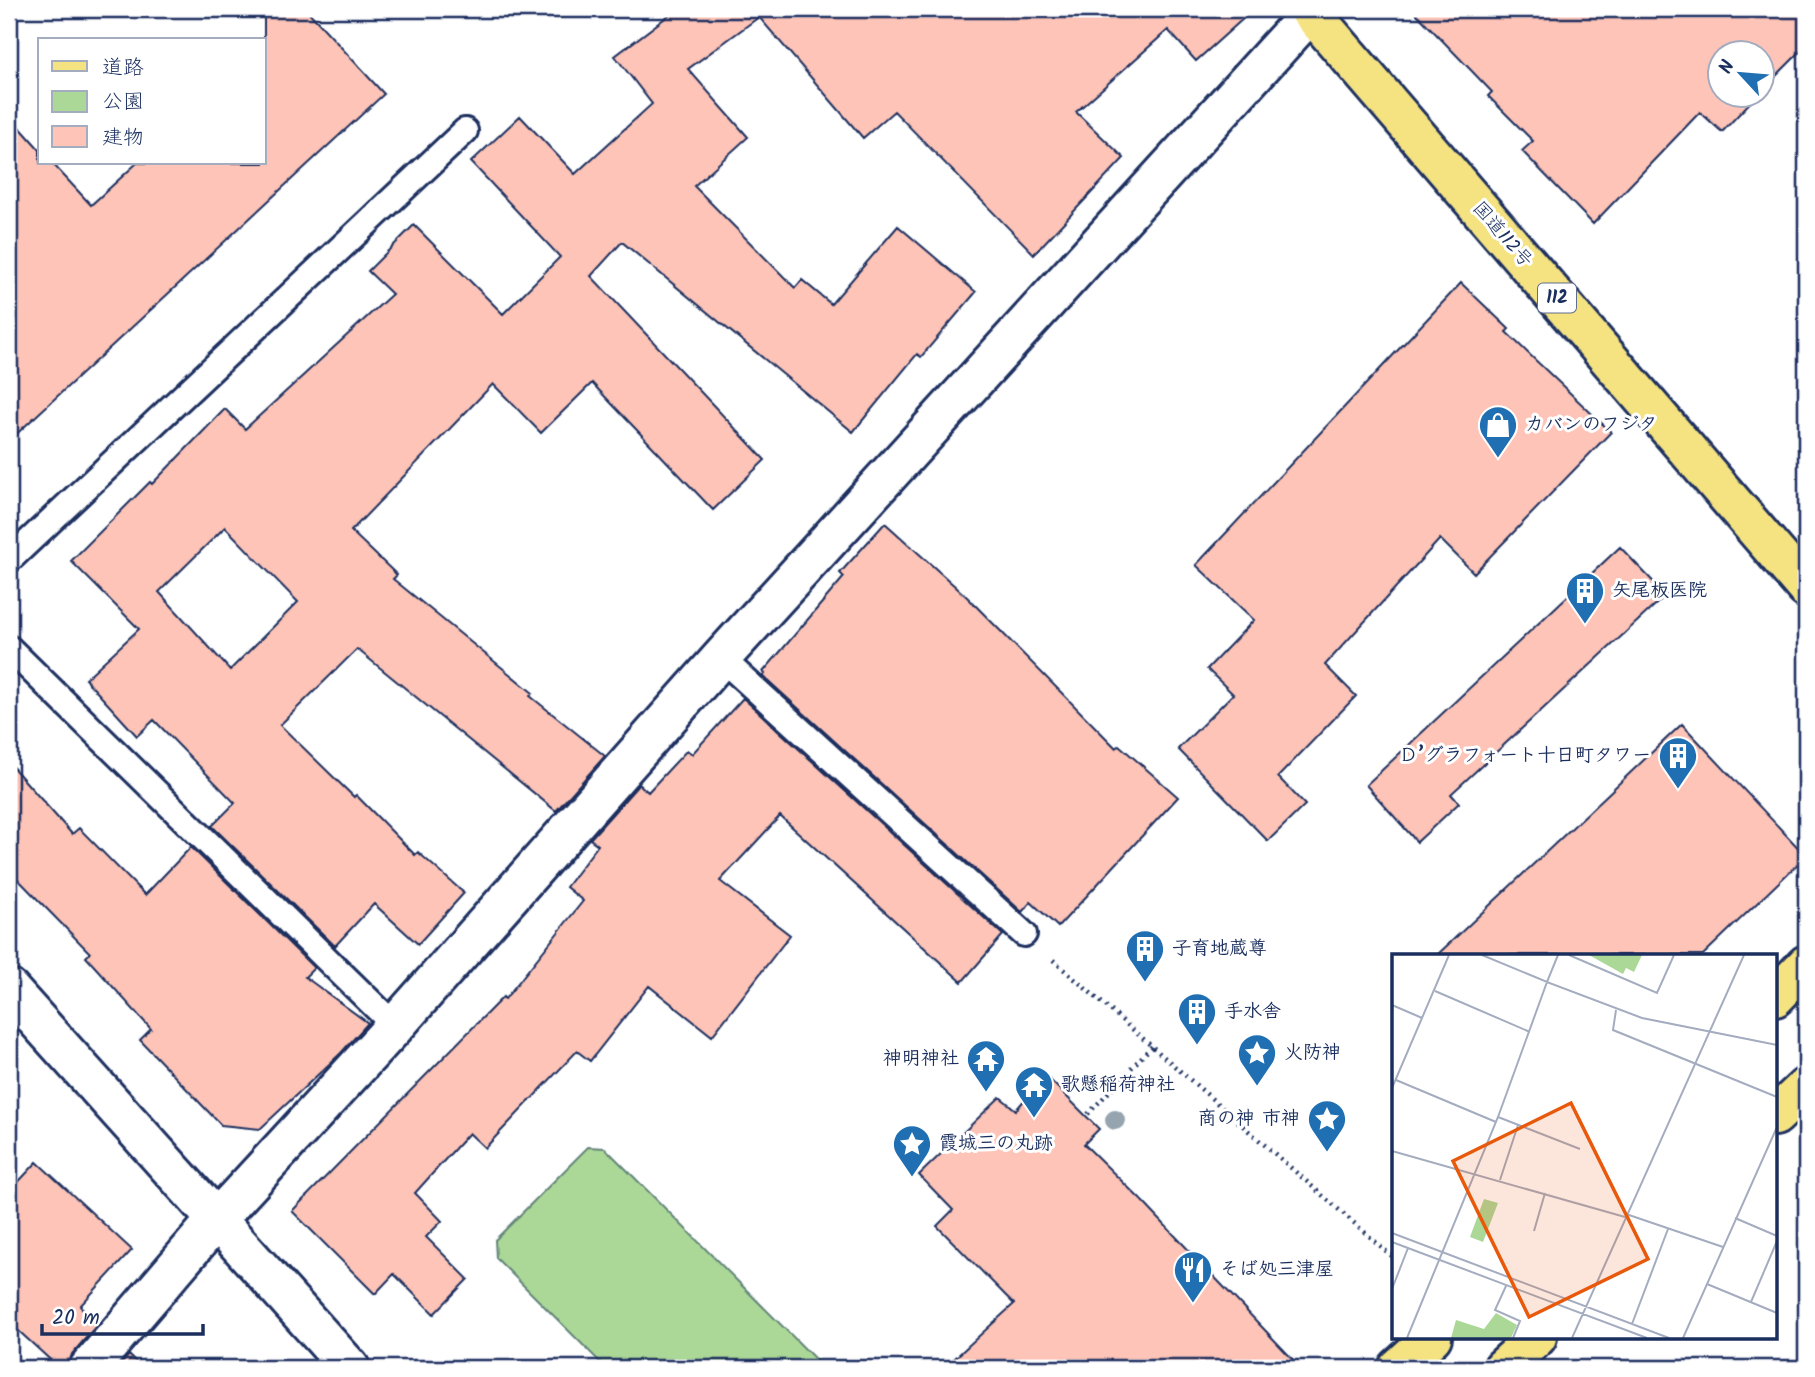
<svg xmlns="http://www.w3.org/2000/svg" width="1815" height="1377" viewBox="0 0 1815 1377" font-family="Kalam,'Klee One',sans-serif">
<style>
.green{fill:#abd897;stroke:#63847a;stroke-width:2}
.building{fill:#fec4b7;stroke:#1b2f5e;stroke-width:2;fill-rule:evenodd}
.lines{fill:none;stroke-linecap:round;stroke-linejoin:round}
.lane-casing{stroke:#1b2f5e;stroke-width:30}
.street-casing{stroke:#1b2f5e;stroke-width:44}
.primary-casing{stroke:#1b2f5e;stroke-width:44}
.highway-casing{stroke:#1b2f5e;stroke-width:44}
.path{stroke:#1b2f5e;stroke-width:4.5;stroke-dasharray:2 5;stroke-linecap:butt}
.lane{stroke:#fff;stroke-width:24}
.street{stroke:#fff;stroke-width:38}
.primary{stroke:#f5e382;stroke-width:38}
.highway{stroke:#f5e382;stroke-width:38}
.tree{fill:#95a4ae}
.labels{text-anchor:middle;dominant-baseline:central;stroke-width:6;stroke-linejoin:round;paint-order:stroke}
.shield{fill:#fff;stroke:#5f6d8e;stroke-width:2}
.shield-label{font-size:18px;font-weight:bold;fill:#1b2f5e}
.street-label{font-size:19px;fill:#1b2f5e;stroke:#fff}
.poi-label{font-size:19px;font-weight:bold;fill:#1b2f5e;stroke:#fff;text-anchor:start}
.inset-road{fill:none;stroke:#a4acbf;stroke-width:2}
.view{fill:#e8590c;fill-opacity:0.15;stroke:#e8590c;stroke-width:3.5}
.inset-edge{fill:none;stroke:#1b2f5e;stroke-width:3.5}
</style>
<rect width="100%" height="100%" fill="#fff"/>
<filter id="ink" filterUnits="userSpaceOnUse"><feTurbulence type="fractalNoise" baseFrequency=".0143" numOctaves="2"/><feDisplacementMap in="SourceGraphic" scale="14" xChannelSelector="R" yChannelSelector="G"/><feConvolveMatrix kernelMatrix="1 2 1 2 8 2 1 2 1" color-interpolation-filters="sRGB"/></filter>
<g filter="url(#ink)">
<path class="green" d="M588,1147l17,1 219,220h-218l-110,-110 -1,-18z"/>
<path class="building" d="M264,9h42l78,85 -375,347v-326l31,35v13h12l39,42 46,-42h127z
M677,9h577l-58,52 -28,-31 -92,82 48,46 -90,96 -140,-143 -31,27 -104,-121 -71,52 60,68 -54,49 101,102 7,-8 29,24 67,-78 78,66 -55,65 -4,-3 -64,78 -231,-190 -31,34 174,184 -52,50 -121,-127 -51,50 -48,-49 -142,147 46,44 -4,4 140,114 -3,3 75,60 -49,55 -199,-162 -77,76 74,72 2,-2 59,60 3,-3 46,41 -46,51 -44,-40 -39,42 -123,-120 23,-23 -81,-83 -17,16 -52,-57 54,-50 -68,-68 79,-79 2,2 73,-75 20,20 147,-135 -24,-23 46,-46 89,89 57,-57 -89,-95 49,-46 55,58 77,-70 -37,-48zM225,527l73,75 -68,68 -71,-78z
M1412,9h394v37l-44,44v-38h-42v42h38l-36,38 -22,-20 -107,112 -71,-73 11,-10 -45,-45 4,-4z
M1461,283l48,46 -3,3 105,100 -137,141 -34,-34 -115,126 31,31 -78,81 27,28 -37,36 -90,-92 55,-55 -26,-25 47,-49 -58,-55z
M885,523l82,74 149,151 3,-3 59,52 -120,130 -27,-25 -9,10 -259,-236 2,-2 -2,-2 81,-95 -4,-4z
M1620,547l46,48 -215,199 8,9 -42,39 -51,-57z
M743,698l260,237 -41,47 -182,-166 -60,65 70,54 -78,101 -63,-50 -59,75 -13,-10 -92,97 -16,-15 -54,60 27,28 -16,16 42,42 -34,35 -40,-40 -19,20 -83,-83 211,-214 2,2 78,-98 -17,-14 32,-42 -8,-6 49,-55 9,8 39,-42 5,4z
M1682,724l124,132 -103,99h-266z
M9,763l63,71 7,-6 66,67 46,-48 123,121 -9,9 63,46 -27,30 -81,76 -39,-4 -81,-85 11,-11 -65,-72 4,-4 -81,-83z
M1045,1075l54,54 -15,15 57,56 160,168h-357l70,-64 -77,-78 16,-16 -34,-35 81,-78 16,13z
M37,1162l95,88 -52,56 17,19 -25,29 -4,14h-9l-50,-46v-130z
M129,1355l13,13h-24z"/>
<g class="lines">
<g class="lane-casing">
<path id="lane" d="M9,560l456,-429
M9,648l386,378
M721,658l303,276"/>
</g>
<g class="street-casing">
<path id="street" d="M9,989l341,379
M89,1368l128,-149 178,-193 326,-368 590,-646"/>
</g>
<g class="primary-casing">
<path id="primary" d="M1775,997l31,-32
M1775,1116l31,-29
M1398,1368l34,-31
M1503,1368l34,-31"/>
</g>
<g class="highway-casing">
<path id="highway" d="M1308,9l498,579"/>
</g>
<path class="path" d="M1053,960l340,297
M1088,1114l64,-68"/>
<use href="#lane" class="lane"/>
<use href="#street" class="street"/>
<use href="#primary" class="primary"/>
<use href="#highway" class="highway"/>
</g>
<circle class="tree" cx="1115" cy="1120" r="10"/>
</g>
<defs>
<g id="shop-pin" transform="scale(2.0125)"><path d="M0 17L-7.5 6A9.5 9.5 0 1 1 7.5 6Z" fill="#1f6fb2" stroke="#fff"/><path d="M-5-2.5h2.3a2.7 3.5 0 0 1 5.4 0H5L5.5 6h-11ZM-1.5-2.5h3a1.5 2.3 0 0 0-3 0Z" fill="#fff"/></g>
<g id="building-pin" transform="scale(2.0125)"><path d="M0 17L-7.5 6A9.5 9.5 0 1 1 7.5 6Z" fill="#1f6fb2" stroke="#fff"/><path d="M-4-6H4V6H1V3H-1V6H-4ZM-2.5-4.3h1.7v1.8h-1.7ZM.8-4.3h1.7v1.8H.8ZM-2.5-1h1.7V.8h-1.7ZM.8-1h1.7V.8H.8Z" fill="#fff"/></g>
<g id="sight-pin" transform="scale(2.0125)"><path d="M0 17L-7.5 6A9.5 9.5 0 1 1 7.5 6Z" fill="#1f6fb2" stroke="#fff"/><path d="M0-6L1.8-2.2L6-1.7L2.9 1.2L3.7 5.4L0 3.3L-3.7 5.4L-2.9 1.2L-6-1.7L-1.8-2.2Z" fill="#fff"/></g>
<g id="temple-pin" transform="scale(2.0125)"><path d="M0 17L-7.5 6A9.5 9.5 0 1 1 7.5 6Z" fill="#1f6fb2" stroke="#fff"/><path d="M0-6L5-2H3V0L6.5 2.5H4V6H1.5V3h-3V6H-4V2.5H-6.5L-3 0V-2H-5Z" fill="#fff"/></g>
<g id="restaurant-pin" transform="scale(2.0125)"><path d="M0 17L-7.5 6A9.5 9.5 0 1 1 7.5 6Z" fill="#1f6fb2" stroke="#fff"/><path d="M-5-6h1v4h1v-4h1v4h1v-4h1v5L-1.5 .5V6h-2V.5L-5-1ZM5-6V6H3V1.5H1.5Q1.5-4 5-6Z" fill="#fff"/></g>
</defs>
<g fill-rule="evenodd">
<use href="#shop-pin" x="1498" y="425"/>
<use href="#building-pin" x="1585" y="591"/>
<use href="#building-pin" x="1678" y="756"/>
<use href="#building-pin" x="1145" y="949"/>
<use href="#building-pin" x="1197" y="1012"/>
<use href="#sight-pin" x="1257" y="1053"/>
<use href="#temple-pin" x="986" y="1059"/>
<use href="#temple-pin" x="1034" y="1085"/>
<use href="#sight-pin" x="1327" y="1119"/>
<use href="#sight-pin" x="912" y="1144"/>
<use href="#restaurant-pin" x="1193" y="1270"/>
</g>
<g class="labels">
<rect class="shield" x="1538" y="283.5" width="38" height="29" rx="5"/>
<g class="shield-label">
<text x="1557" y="298">112</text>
</g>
<g class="street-label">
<text transform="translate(1502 235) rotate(49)">国道112号</text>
</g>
<g class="poi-label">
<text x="1525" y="425">カバンのフジタ</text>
<text x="1612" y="591">矢尾板医院</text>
<text x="1651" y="756" text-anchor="end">Ｄ’グラフォート十日町タワー</text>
<text x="1172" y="949">子育地蔵尊</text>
<text x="1224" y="1012">手水舎</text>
<text x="1284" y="1053">火防神</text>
<text x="959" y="1059" text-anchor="end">神明神社</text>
<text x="1061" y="1085">歌懸稲荷神社</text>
<text x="1300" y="1119" text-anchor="end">商の神 市神</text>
<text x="939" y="1144">霞城三の丸跡</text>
<text x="1220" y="1270">そば処三津屋</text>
</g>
</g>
<g transform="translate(1392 954)">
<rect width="385" height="385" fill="#fff"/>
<path d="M197,1h53l-8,17 -8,-4 -3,6zM92,245l14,4 -15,39 -13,-5zM104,359l21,12 -6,13h-60l5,-18 28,9z" fill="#abd897"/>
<path class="inset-road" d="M90,1l65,27 11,-27M177,1l88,38 17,-38M43,37l95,41M0,51l30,13M224,56l-3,20 164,67M4,126l100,42M0,134l57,-133M106,163l82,32M0,197l233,66M108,226l18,-55M234,260l97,33M343,264l42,18M142,277l11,-38M0,279l277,105M0,288l255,96M315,330l70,29M114,332l-11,24 25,11 -7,17M0,335l16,-41M359,348l26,-61M240,370l36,-95M15,384l91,-221 49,-135 95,36 135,27M180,384l172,-383M291,384l94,-211"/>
<path class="view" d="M179,149l77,156 -119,58 -76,-156z"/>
<rect width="385" height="385" class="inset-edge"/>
</g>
<rect width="1815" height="1377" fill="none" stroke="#fff" stroke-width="35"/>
<rect x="18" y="18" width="1780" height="1342" fill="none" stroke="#1b2f5e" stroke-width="2.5" filter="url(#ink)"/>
<rect x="38" y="38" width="228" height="126" fill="#ffffff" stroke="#a4acbf" stroke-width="2"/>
<rect x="52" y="61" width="35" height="10" fill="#f5e382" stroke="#a4acbf" stroke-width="2"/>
<text x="102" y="74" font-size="21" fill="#1b2f5e">道路</text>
<rect x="52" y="91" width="35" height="21" fill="#abd897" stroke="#a4acbf" stroke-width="2"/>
<text x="102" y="108" font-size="21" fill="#1b2f5e">公園</text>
<rect x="52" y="126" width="35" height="21" fill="#fec4b7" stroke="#a4acbf" stroke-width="2"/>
<text x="102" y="144" font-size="21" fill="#1b2f5e">建物</text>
<g transform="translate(1741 74) rotate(296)"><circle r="33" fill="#ffffff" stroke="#a4acbf" stroke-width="2"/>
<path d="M0-5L12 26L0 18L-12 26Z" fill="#1f6fb2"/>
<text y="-10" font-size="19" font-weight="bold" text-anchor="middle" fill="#1b2f5e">N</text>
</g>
<path d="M42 1324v10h161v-10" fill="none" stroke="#1b2f5e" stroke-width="3.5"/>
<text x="52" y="1324" font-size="21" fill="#1b2f5e" stroke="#ffffff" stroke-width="5" paint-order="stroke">20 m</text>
</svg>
